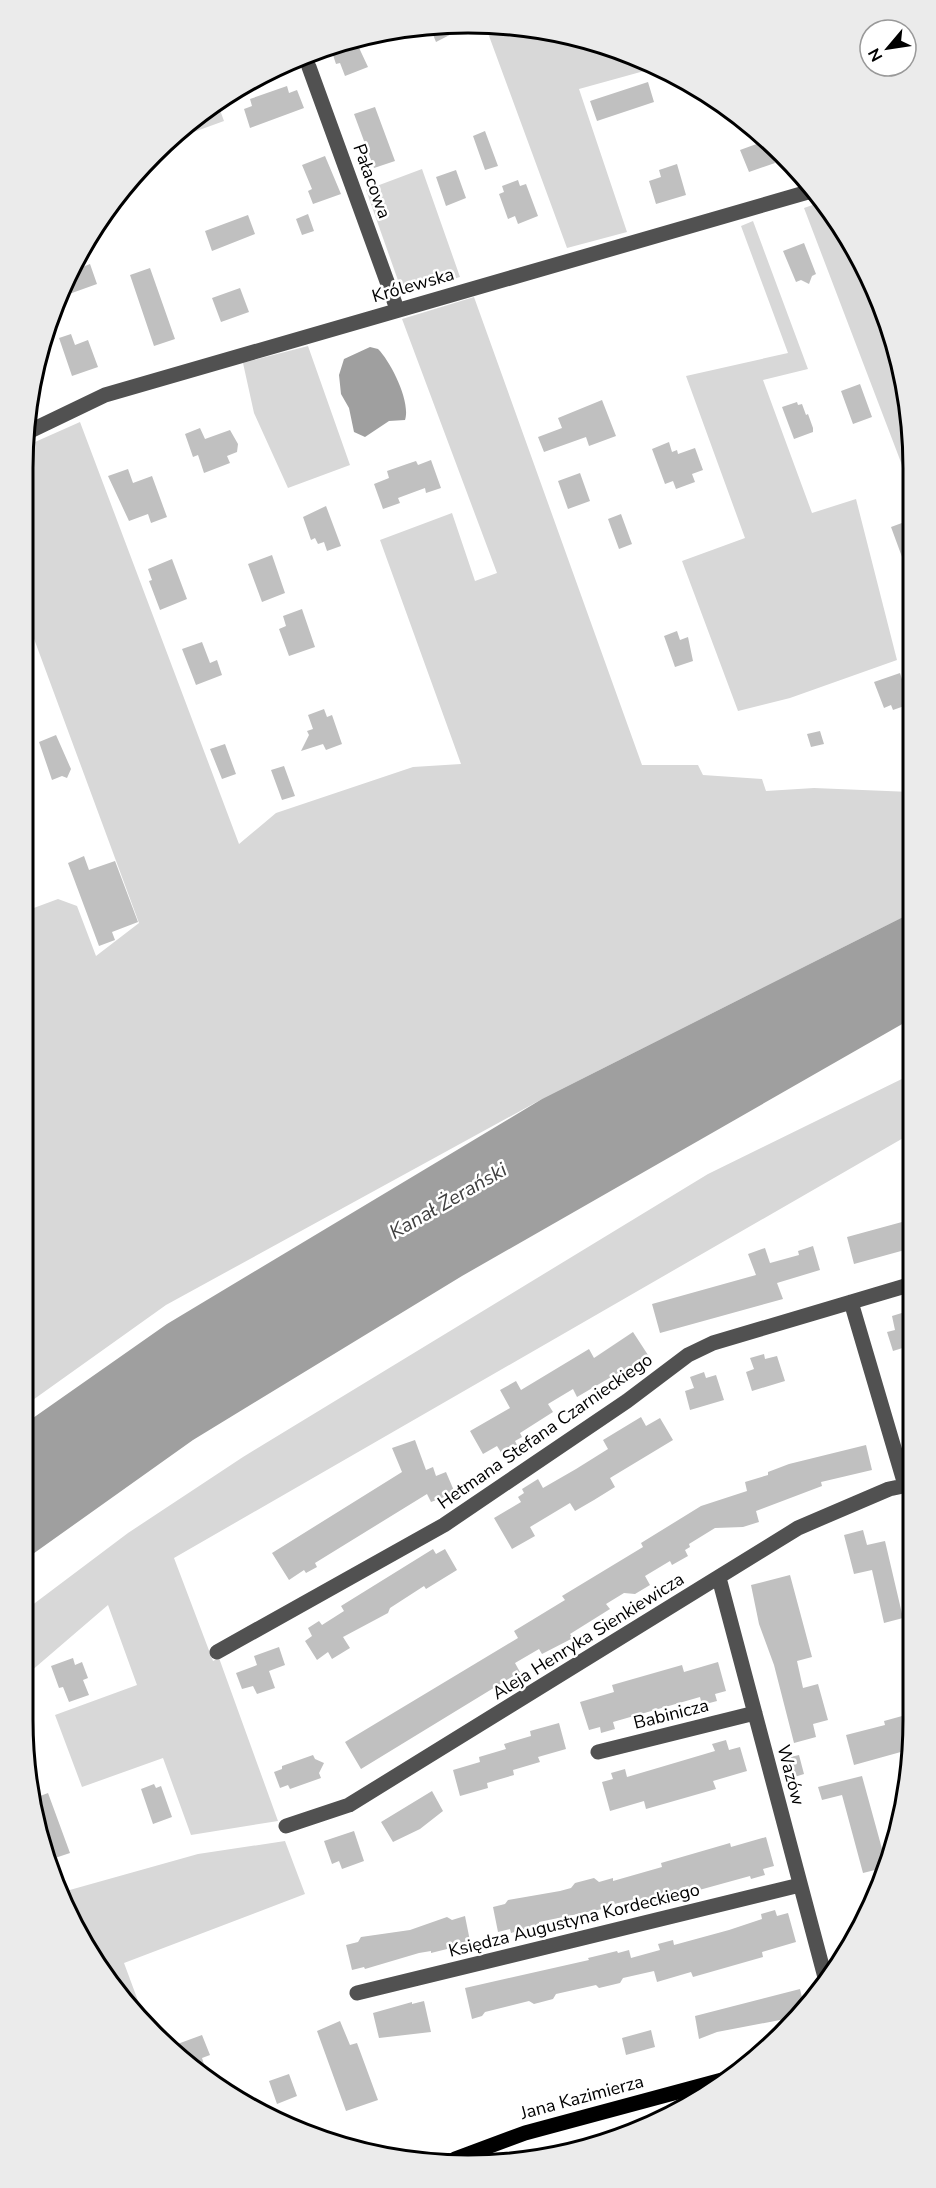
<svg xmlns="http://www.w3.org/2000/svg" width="936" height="2188" viewBox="0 0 936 2188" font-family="'Nunito Sans',sans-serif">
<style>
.green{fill:#d8d8d8}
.water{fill:#9f9f9f}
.building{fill:#c0c0c0}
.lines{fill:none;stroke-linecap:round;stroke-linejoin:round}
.minor{stroke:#515151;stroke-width:15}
.major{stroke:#000;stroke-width:15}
.labels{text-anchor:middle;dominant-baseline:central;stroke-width:5;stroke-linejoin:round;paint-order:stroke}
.street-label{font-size:18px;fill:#000;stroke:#fff}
.water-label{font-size:20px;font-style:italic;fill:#404040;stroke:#fff}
.rim{fill:none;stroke:#000;stroke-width:3}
</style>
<rect width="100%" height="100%" fill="#fff"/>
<path class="green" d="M485,25l41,1 86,20 43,22 -76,21 48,143 -60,16z
M217,102l7,19 -55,20 28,-27z
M422,169l38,108 -47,14 -13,-5 -34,-96z
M824,201l55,96 31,113v76l-106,-278z
M753,221l55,148 -45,11 49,133 44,-14 41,161 -107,38 -52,13 -56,-150 63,-23 -59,-162 102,-23 -47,-127z
M474,297l168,468h56l5,10 59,4 4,12 48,-3 97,4v121l-369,186 -376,206 -143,102v-495l35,-13 19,7 19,50 43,-33 -116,-314v-141l3,-22 54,-24 159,422 37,-31 137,-46 48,-3 -81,-224 72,-27 23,68 22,-8 -95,-254z
M308,346l42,119 -62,23 -34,-75 -11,-50z
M912,1074v59l-738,425 39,103 6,-3 59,163 -87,14 -28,-77 -81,29 -27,-72 82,-30 -29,-80 -85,73v-66l105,-79 115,-76 465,-283z
M285,1841l20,53 -181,69 23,62c-40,-33 -66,-85 -88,-132l139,-39z
M656,2122l-45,20 -29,7 -2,-5z"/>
<path class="water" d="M370,347l8,2c13,13 33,53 27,71l-16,1 -24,16 -11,-5 -5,-24 -8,-14 -2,-19 5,-16z
M911,913v106l-449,257 -269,164 -170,121v-136l144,-101 375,-225z"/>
<path class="building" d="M437,24l2,-1 32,1 -35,18 -7,-17z
M354,37l14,30 -23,9 -5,-13 -4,1 -6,-18z
M648,82l6,20 -57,19 -7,-20z
M287,86l2,7 8,-3 7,18 -54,20 -6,-19 8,-3 -2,-7z
M375,107l20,54 -21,7 -20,-54z
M485,131l13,35 -13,4 -12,-34z
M762,142l7,6 6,15 -26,9 -9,-22z
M325,156l16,38 -28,10 -5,-13 4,-2 -10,-24z
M677,164l9,31 -30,9 -7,-23 12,-4 -2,-7z
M456,170l10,28 -20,8 -10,-29z
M518,180l2,6 6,-2 12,32 -20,8 -3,-8 -7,3 -9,-25 5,-2 -2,-6z
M308,214l6,17 -12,4 -6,-16z
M248,215l7,19 -43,17 -7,-20z
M804,243l12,31 -4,2 -3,8 -8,-4 -5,2 -13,-31z
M90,264l7,20 -39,14 12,-26z
M150,268l25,71 -21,7 -24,-71z
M240,288l9,24 -28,10 -9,-24z
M71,334l4,11 13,-5 10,27 -26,9 -13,-38z
M860,384l12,33 -19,7 -12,-33z
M602,400l14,36 -27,10 -3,-9 -42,15 -6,-15 24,-9 -4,-10z
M797,402l1,3 4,-1 4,11 2,-1 5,14v4l-19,7 -12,-32z
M200,428l5,11 25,-9 8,14 -1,8 -10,4 3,7 -26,10 -6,-18 -5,2 -8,-23z
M669,442l3,10 5,-2 1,4 17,-6 8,22 -11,4 3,8 -19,7 -3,-8 -8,3 -13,-35z
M431,460l10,28 -15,5 -1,-5 -27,10 2,5 -17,6 -9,-25 15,-6 -2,-7 20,-7 9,-3 2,4z
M128,469l5,14 19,-7 15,41 -16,6 -3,-9 -19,7 -21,-45z
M580,473l10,28 -22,8 -10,-28z
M326,506l15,40 -14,5 -3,-9 -6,2 -3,-6 -4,2 -8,-23z
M621,514l11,30 -13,5 -11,-30z
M910,520v56h-1l-18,-49z
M272,555l13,38 -23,9 -14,-38z
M172,559l15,40 -27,11 -11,-29 3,-1 -4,-11z
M302,609l13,38 -26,9 -10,-27 7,-3 -3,-10z
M677,631l3,9 8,-3 5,24 -18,6 -11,-31z
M202,642l8,21 7,-3 5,15 -26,10 -14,-36z
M900,673l10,31 -17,6 -2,-5 -7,3 -10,-26z
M324,709l3,8 5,-2 10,29 -16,6 -3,-6 -22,7 8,-16 -2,-4 6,-2 -5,-14z
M820,731l4,13 -13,3 -4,-13z
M56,735l15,34 -4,9 -5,-2 -10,4 -13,-38z
M225,744l11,30 -14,5 -12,-30z
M284,766l11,30 -13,4 -11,-30z
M84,856l5,14 26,-9 23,61 -26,10 3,8 -16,6 -31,-83z
M902,1222l2,5 8,-3v24l-58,16 -7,-27z
M813,1246l7,24 -43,13 6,16 -123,34 -8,-29 104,-29 -8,-21 17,-6 5,15 29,-8 -1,-4z
M905,1312l2,7 5,-1v27l-19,6 -6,-19 8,-2 -3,-14z
M633,1332l15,23 -14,9 5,8 -16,9 -5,-8 -41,24 -4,-8 -25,15 5,8 -33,21 2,4 -7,4 2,4 -15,9 -5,-8 -14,8 -13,-23 40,-23 -10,-18 16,-9 5,9 68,-41 5,9z
M764,1354l1,5 12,-3 8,25 -33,10 -6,-19 8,-3 -4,-11z
M704,1372l2,6 10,-3 8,25 -34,10 -5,-19 9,-3 -4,-11z
M641,1417l5,9 14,-8 13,22 -63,38 5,9 -21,13 -19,11 -5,-8 -40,24 5,9 -23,13 -18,-31 27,-16 -3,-5 6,-4 -2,-4 16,-10 5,9 33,-19 32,-20 -5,-9z
M415,1440l11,30 7,-3 3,9 10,-4 9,21 -24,9 -4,-8 -112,69 2,4 -11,6 -2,-3 -15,10 -17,-27 130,-81 -10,-24z
M866,1445l6,25 -51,12 1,4 -66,25 3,11 -16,5 -28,1 -26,16 1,3 -5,3 3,6 -16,9 -2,-4 -25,15 5,9 -15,9 -11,-1 -18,11 4,5 -40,25 3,4 -31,16 -3,-5 -24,14 5,9 -159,97 -16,-27 173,-104 -4,-7 51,-31 -3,-4 81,-49 -2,-4 60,-37 46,-15 -2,-9 23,-7v-3l21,-8z
M863,1530l4,15 18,-4 18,77 -19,5 -12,-53 -18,4 -10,-39z
M433,1549l3,5 9,-5 12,21 -31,19 -2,-3 -34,22 -2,5 -45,24 7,11 -18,11 -4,-7 -11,8 -12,-19 7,-5 -4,-8 11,-7 3,4 22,-14 -3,-5z
M790,1575l22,82 -15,4 6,27 15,-4 10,36 -15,4 3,13 -22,6 -20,-78 -15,-41 -8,-39z
M279,1647l6,18 -16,6 6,17 -18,6 -4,-8 -11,3 -6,-16 21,-8 -3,-9z
M73,1658l2,7 7,-3 6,16 -5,2 6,15 -20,7 -6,-15 -4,1 -8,-22z
M718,1662l8,29 -11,3 2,7 -15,4 -2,-8 -87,25 2,7 -14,4 -1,-6 -11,3 -9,-28 34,-10 -2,-7 70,-20 2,7z
M913,1713l-5,37 -54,15 -8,-30 39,-10 -1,-4z
M559,1723l7,26 -28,8 2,5 -27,8 1,5 -27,8 1,5 -28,8 -7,-26 27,-8 -1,-5 27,-8 -2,-5 27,-8 -1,-5z
M726,1740l3,10 11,-3 7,24 -34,10 3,8 -70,20 -2,-8 -34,10 -8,-29 11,-3 -2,-6 14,-4 2,8 34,-10 54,-16 -3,-7z
M313,1755l2,4 9,4 -5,10 2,5 -31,11 -2,-4 -8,3 -6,-16 8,-3v-3z
M799,1755l5,19 -16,5 -6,-20z
M862,1776l25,91 -24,6 -21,-78 -20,5 -4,-13z
M154,1784l2,4 5,-2 11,31 -19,7 -12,-35z
M432,1791l11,20 -23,18 -27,13 -12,-20z
M48,1793l22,60 -24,8 -11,-63z
M354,1831l10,30 -22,8 -3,-8 -7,3 -8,-23z
M766,1837l8,29 -11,3 2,6 -14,4 -1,-3 -87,24 1,4 -14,4 -3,-10 -11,3 -1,-2 -29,7 1,2 -68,14v3l-28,8 -1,-4 -12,3 -5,-25 12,-3 3,-4 52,-9 11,-3 4,-5 19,-5 5,4 14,-4v3l49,-14 -1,-4 69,-20 1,4z
M775,1910l2,6 11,-3 8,29 -34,10 1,5 -70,20 -2,-5 -34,10 -3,-11 -31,7 -3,5 -21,5 -3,-3 -40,9 -3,5 -19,5 -5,-3 -44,11 -3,4 -10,3 -7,-31 124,-28 -1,-2 29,-7 1,2 11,-3 2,8 29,-8 -2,-6 15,-4 1,5 55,-15 33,-11 -1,-5z
M465,1916l5,25 -11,3v2l-28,7v-2l-12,2 -54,16 -1,-2 -12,3 -6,-25 12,-3 3,-5 49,-7 37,-13 5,3z
M800,1989l5,21 -4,6 -84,16 -18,7 -4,-23z
M424,2001l7,31 -52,6 -6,-25 39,-11v2z
M340,2021l10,24 7,-2 21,57 -32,11 -29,-80z
M651,2030l4,17 -29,8 -4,-17z
M202,2035l8,20 -8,3 5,16 -35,-28z
M289,2074l8,22 -20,8 -8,-23z"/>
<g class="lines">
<path class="minor" d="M309,67l88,242
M28,432l77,-37 710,-205
M851,1302l54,183
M719,1578l107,403
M217,1652l227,-127 183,-124 61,-46 25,-12 199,-59
M598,1752l157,-39
M286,1826l63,-21 449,-277 91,-39 24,-5
M357,1993l443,-108"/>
<path class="major" d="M455,2159l70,-26 197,-53"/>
</g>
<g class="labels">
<g class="street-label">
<text transform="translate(372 181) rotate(70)">Pałacowa</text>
<text transform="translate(413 285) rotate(-16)">Królewska</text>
<text transform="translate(545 1431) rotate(-35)">Hetmana Stefana Czarnieckiego</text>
<text transform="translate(588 1636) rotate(-32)">Aleja Henryka Sienkiewicza</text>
<text transform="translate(671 1714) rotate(-14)">Babinicza</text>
<text transform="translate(791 1775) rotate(75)">Wazów</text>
<text transform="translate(574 1920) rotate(-14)">Księdza Augustyna Kordeckiego</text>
<text transform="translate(582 2097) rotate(-15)">Jana Kazimierza</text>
</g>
<g class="water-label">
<text transform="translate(448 1201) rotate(-30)">Kanał Żerański</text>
</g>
</g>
<path d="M0 0H936V2188H0ZM468 33H468A435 435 0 0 1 903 468V1720A435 435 0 0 1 468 2155H468A435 435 0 0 1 33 1720V468A435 435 0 0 1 468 33Z" fill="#ebebeb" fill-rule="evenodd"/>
<path class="rim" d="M468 33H468A435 435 0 0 1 903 468V1720A435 435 0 0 1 468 2155H468A435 435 0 0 1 33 1720V468A435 435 0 0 1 468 33Z"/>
<g transform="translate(888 48) rotate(241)"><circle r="28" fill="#ffffff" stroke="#999999" stroke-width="1.5"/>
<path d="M0-4.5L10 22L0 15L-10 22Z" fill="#000000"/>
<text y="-9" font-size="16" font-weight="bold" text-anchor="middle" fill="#000000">N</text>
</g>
</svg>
